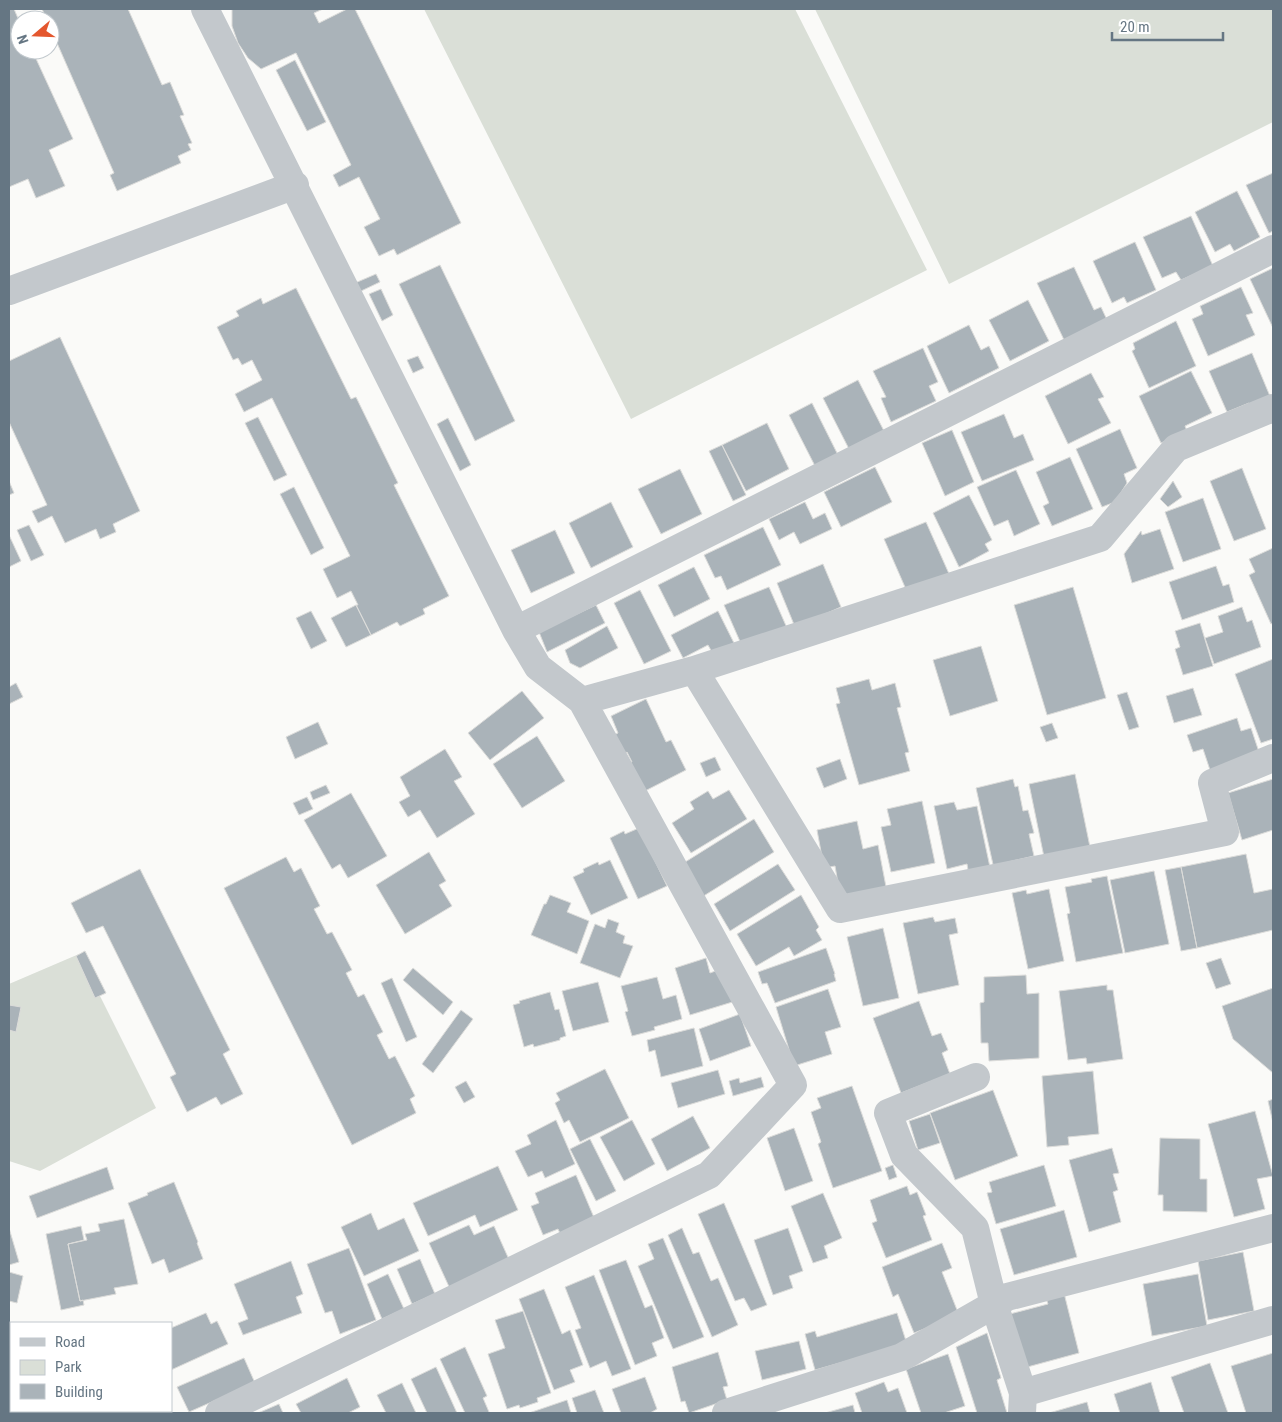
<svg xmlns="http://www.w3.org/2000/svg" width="1282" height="1422" viewBox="0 0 1282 1422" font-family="'Roboto Condensed',sans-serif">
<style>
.green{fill:#dadfd7}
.building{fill:#aab3b9;stroke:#dcdcda}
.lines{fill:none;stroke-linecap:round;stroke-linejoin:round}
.minor{stroke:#c3c8cc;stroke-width:28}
</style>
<rect width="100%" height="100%" fill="#fafaf8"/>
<path class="green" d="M424,9h371l132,261 -296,149z
M815,9h458v113l-324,162z
M79,954l77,154 -116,63 -31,-10v-177z"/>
<path class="building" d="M9,9h5l6,14v27h12l41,89 -24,11 16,36 -29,12 -8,-19 -19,8z
M42,9h86l34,76 8,-3 14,33 -4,1 12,27 -4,1 3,6 -13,6 3,7 -64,28 -7,-16 4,-2 -64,-146v-7h-3z
M232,9h91l-9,4 5,10 28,-14h8l106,214 -64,32 -3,-6 -15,7 -15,-29 16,-8 -21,-42 -20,10 -6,-12 18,-10 -55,-112 -35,16 -13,-11 -10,-15 -6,-17z
M295,60l31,62 -19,9 -31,-61z
M1273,173v58l-4,2 -23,-48z
M1237,191l23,46 -26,14 -4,-7 -15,8 -20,-40z
M1191,216l22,50 -32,14 -5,-8 -14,6 -19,-41z
M1135,242l21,48 -29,13 -3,-6 -12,6 -19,-42z
M440,265l75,156 -40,20 -76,-157z
M1074,267l20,43 7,-3 7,15 -43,20 -28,-59z
M1273,268v60l-23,-49z
M376,274l4,8 -21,10 -4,-9z
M1241,287l12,26 -7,2 9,20 -47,21 -16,-37 11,-5 -3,-8z
M296,288l55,111 5,-2 42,86 -4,2 55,111 -26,13 2,5 -25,12 -3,-4 -26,13 -15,-30h2l-7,-14 -14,7 -14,-29 27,-13 -78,-158 -28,14 -9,-18 27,-14 -10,-20 -10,5 -4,-7 -5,2 -16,-33 22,-11 -3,-5 25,-13 2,6z
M381,289l12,26 -11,6 -13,-27z
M1028,300l21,41 -39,20 -21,-41z
M1176,321l20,45 -47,22 -17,-37 3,-2 -2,-6z
M969,325l12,25 8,-4 10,22 -50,25 -22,-47z
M60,337l80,174 -27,13 3,8 -16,7 -4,-10 -31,14 -13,-27 -14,7 -6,-12 15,-6 -38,-83v-61z
M923,348l15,34 -9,4 7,15 -45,21 -10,-24 5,-1 -13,-26z
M1252,353l20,48 -20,9 -3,-7 -22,9 -18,-41z
M418,356l6,12 -11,5 -6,-13z
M1191,371l21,42 -27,13 2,5 -26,12 -22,-47z
M1091,373l13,24 -6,2 13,24 -43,21 -23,-48z
M858,380l26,51 -35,18 -26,-51z
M812,403l26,52 -23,11 -26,-51z
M1004,414l10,24 9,-4 11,26 -52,21 -21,-49z
M258,417l29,58 -13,6 -29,-58z
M448,418l23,47 -11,6 -23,-47z
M767,423l22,46 -43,22 -24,-46z
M1120,429l17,39 -13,6 3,9 -12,19 -13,5 -26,-58z
M952,430l22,52 -29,14 -23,-53z
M722,445l24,50 -13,6 -24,-50z
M1070,457l23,52 -41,17 -9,-20 6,-3 -13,-31z
M875,467l17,35 -51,25 -17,-35z
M1242,468l24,61 -32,12 -24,-60z
M680,469l22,45 -41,20 -23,-45z
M1016,470l24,54 -26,12 -6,-16 -14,6 -17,-39z
M9,481l5,12 -5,2z
M1173,481l9,16 -14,10 -8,-8z
M294,487l30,61 -13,7 -31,-61z
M969,495l23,45 -7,4 4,7 -30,16 -26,-54z
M1203,498l18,51 -38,13 -18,-50z
M611,502l22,45 -42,21 -22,-45z
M805,502l8,17 12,-6 7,16 -32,15 -6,-12 -15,8 -10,-21z
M926,522l24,54 -42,18 -24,-55z
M29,525l15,30 -13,6 -14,-31z
M763,527l18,38 -54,25 -6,-14 -6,2 -11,-23z
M1160,529l14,40 -42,14 -8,-29 17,-23 1,4z
M555,530l20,43 -44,20 -20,-43z
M9,535l12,26 -12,6z
M1273,548v75l-2,1 -22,-49 6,-3 -6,-13z
M823,564l18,43 -46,20 -18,-44z
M1216,566l7,20 6,-2 5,18 -52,18 -13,-38z
M694,567l16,32 -36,18 -16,-32z
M769,587l18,41 -45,18 -18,-41z
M1073,587l33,111 -59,17 -33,-110z
M640,590l31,61 -27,13 -30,-61z
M356,605l15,30 -25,12 -15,-29z
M596,605l9,18 -58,29 -8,-20z
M1242,607l5,15 5,-2 9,27 -47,17 -9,-26 18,-6 -5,-16z
M311,611l16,30 -16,8 -15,-31z
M718,611l18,36 -23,7 -5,-9 -25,13 -12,-23z
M1200,623l13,43 -30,9 -8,-26 5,-2 -5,-16z
M607,626l11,22 -38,20 -10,-5 -5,-13z
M981,646l17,55 -48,15 -17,-56z
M1273,659v80l-12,4 -26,-69z
M869,679l3,11 23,-7 6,24 -4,1 12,44 -4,1 5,18 -51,14 -23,-81 4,-1 -4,-15z
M16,683l7,14 -14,7v-17z
M1193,688l9,27 -28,8 -8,-27z
M522,691l22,27 -54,42 -22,-27z
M1127,692l12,35 -10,3 -12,-35z
M646,699l20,43 5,-2 15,30 -45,23 -14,-29 5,-2 -5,-10 -4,3 -9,-20 4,-2 -7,-17z
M1237,718l4,13 10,-3 8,24 -49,18 -7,-21 -10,3 -6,-17z
M318,722l10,22 -33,15 -9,-22z
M1052,723l6,15 -12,4 -6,-15z
M537,736l28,45 -43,27 -29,-44z
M445,749l17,28 -8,4 21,33 -38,24 -17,-28 -12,7 -9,-15 11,-6 -10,-19z
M715,757l6,13 -15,7 -6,-14z
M840,759l7,20 -23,9 -8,-20z
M1075,774l15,73 -46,10 -15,-73z
M1013,779l2,8 3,-1 5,25 5,-1 6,23 -5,1 5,22 -26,6 -14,7 -18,-81z
M1273,779v51l-31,10 -14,-47z
M326,785l4,8 -17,7 -3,-8z
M729,790l18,29 -56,34 -19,-30 22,-14 -4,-7 18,-11 5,8z
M351,793l36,63 -39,22 -8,-14 -8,5 -28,-49z
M307,797l6,12 -14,6 -6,-12z
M922,801l13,62 -44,9 -10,-45 10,-2 -4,-16z
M954,802l3,8 20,-4 14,66 -22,4 -2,-12 -20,5 -13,-63z
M754,819l20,33 -72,45 -20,-33z
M857,821l6,28 15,-4 9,47 -46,9 -6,-35 -11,2 -7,-38z
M639,828l28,58 -29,13 -28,-61 14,-7 1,3z
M429,852l17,29 -7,4 13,21 -47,28 -29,-49z
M1246,854l8,39 19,-4v41l-76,18 -16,-81z
M286,857l8,15 7,-4 19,38 -6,3 13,25 5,-2 20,38 -6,3 12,24 6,-3 19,38 -6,3 12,24 6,-3 20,40 -5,3 6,14 -64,32 -128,-257z
M610,860l18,38 -37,17 -18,-38 11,-5 -1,-3 15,-7 1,3z
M778,864l17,26 -65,41 -16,-27z
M1181,867l16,81 -16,3 -16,-81z
M140,869l90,181 -7,4 20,40 -22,11 -5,-8 -29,15 -17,-35 6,-3 -73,-148 -17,7 -15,-30z
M1154,871l15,73 -44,9 -15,-73z
M1107,876l16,77 -47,9 -9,-48 3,-1 -5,-26 27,-5 -1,-3z
M1049,889l15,72 -36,8 -16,-76 14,-3 1,4z
M550,895l21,8 -4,9 22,9 -12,33 -46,-19 13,-31h2z
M801,895l18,32 -3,3 6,10 -28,16 -5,-9 -33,19 -19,-32z
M933,917l2,5 20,-4 3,15 -9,2 10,50 -41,9 -15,-71z
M608,919l11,4 -3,9 9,4 -2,7 10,3 -13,32 -40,-15 15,-39 10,4z
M883,928l16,70 -36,8 -16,-69z
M826,948l9,26h-1l2,7 -61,22 -8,-20 -5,1 -4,-12z
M85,951l21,42 -11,5 -19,-42z
M706,958l4,15 8,-3 21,30 -49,15 -15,-47z
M1221,958l10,26 -15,5 -10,-26z
M413,968l40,34 -10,13 -40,-35z
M1026,975l1,19 12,-1v65l-50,3 -1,-18h-7l-1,-40 4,-1v-25z
M657,977l6,22 13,-4 6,24 -28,8 1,3 -23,6 -7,-24 3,-1 -7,-25z
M392,978l25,59 -11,5 -25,-59z
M598,982l11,40 -36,9 -11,-40z
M1107,985v5h6l10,69 -36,5 -1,-6 -18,2 -9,-69z
M1273,988v85l-40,-34 -11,-33z
M828,989l13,38 -16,5 7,22 -38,12 -18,-59z
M550,992l5,18 4,-1 7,27 -6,2v2l-26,7 -1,-3 -9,3 -11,-42 7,-2 -1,-2z
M919,1001l13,35 9,-3 7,17 -6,3 8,21 -49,19 -28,-75z
M9,1005l12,2 -5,25 -7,-2z
M461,1010l12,9 -40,54 -11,-9z
M740,1014l11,32 -41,15 -11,-32z
M694,1028l9,38 -42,11 -6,-27 -6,2 -2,-12z
M605,1069l24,49 -49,24 -11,-22 -5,3 -9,-20 5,-3 -4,-7z
M718,1070l7,24 -47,14 -7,-25z
M1093,1071l6,63 -31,3 1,8 -22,2 -5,-71z
M761,1077l3,10 -31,9 -4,-15 10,-3 1,5z
M466,1081l9,16 -11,6 -9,-16z
M852,1086l30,85 -49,17 -15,-44 3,-2 -10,-30 10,-4 -4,-10z
M993,1090l25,66 -63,24 -25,-67z
M1273,1099v24l-5,-22z
M1255,1111l18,65 -16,3 8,30 -31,8 -26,-93z
M930,1114l10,29 -22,7 -9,-29z
M693,1116l17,32 -43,23 -16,-32z
M556,1120l19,44 -30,14 -3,-7 -14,6 -13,-26 16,-7 -4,-9z
M632,1120l23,44 -31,17 -24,-44z
M794,1128l19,53 -28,10 -18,-53z
M1160,1138l40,1v40h7v33l-44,-1v-16h-5z
M590,1139l26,52 -20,10 -26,-52z
M1112,1148l7,25 -6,1 5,16 -5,2 8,30 -32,10 -20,-72z
M893,1165l4,12 -8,3 -4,-12z
M1044,1165l12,41 -60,18 -9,-31 5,-1 -3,-10z
M498,1166l20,44 -38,17 -5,-12 -47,21 -15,-33z
M107,1167l7,22 -77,29 -8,-22z
M576,1175l22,52 -34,15 -6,-13 -15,6 -12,-29 8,-3 -4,-10z
M174,1182l24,60 -1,1 6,16 -34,14 -5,-14 -12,5 -24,-61 20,-8 -1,-2z
M907,1186l3,9 7,-3 9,23 -3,1 9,24 -46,18 -14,-35 5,-2 -7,-21z
M823,1193l19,45 -18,8 4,12 -15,5 -22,-57z
M724,1203l43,102 -16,6 -7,-13 -9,3 -37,-87z
M1064,1210l13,47 -63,18 -14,-46z
M371,1213l7,17 26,-12 15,33 -55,25 -23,-49z
M124,1219l14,65 -24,4 2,6 -36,7 -12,-57 19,-4 -2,-6 15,-3 -2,-7z
M469,1225l5,10 20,-9 17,38 -60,27 -22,-48z
M81,1226l3,14 -16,4 12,57 3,-1 1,5 -23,5 -15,-76z
M9,1228l10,34 -10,3z
M682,1228l11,26 6,-2 12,29 7,-3 20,47 -26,12 -44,-102z
M788,1228l15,43 -14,5 4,12 -20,7 -19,-55z
M663,1238l41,99 -31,12 -35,-83 16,-7 -6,-15z
M942,1243l10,25 -10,4 17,43 -45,18 -16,-39 -5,3 -11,-30z
M349,1248l27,72 -36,14 -8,-23 -7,2 -18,-49z
M1243,1252l11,59 -46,9 -10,-59z
M420,1259l15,35 -23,10 -15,-35z
M626,1260l19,48 7,-3 12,33 -12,5 5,13 -22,9 -36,-95z
M291,1261l12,33 -7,3 6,16 -59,22 -5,-12 10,-4 -14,-35z
M9,1272l14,4 -6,27 -8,-2z
M388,1274l16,35 -22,10 -15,-35z
M1198,1274l9,52 -55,10 -9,-52z
M594,1275l37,94 -19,7 -6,-15 -16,7 -15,-38 6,-2 -16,-41z
M544,1289l18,45 8,-4 13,35 -13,5 5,12 -21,8 -35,-91z
M1064,1293l15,60 -59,16 -14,-54 42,-11 -2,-6z
M523,1311l28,82 -14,5 1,4 -18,6 -1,-3 -12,4 -19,-55 17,-6 -10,-28z
M206,1313l5,11 6,-3 11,23 -57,26v-42z
M897,1313l10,31 -92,26 -10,-36 10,-3 2,6z
M987,1333l14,45 -4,2 10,33h-30l-21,-66z
M799,1341l7,28 -44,11 -7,-29z
M465,1347l22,49 -4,2 6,14 -2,1h-22l-25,-54z
M718,1352l10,34 -5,1 4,13 -38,13 -4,-12 -4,1 -9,-35z
M1273,1353v60h-27l-15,-47z
M948,1354l17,52 -21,7h-23l-15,-44z
M244,1358l11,25 -66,29 -12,-25z
M1210,1363l18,50h-44l-13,-36z
M436,1367l21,46h-30l-16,-34z
M645,1377l12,32 -7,4h-29l-9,-24z
M9,1378l2,1v32h34l-1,2h-35z
M347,1378l13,29 -12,6h-47l-5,-9z
M884,1382l4,10 10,-4 9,25h-45l-7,-20z
M1151,1382l9,31h-40l-6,-19z
M402,1383l14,30h-30l-9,-18z
M595,1390l9,23h-27l-5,-15z
M567,1400l4,13h-42z
M1087,1402l3,11h-41z
M279,1404l4,9h-25z
M853,1405l2,8h-30z"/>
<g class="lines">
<path class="minor" d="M205,9l311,621 22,37 44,34 112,-31 406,-132 76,-90 97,-40
M9,291l286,-106
M516,630l757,-381
M694,670l146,239 385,-77 -13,-49 61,-25
M976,1077l-88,36 16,42 71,73 19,76 29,89
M9,1341l2,1
M145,1411l4,2
M219,1413l490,-238 84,-90 -211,-384
M726,1413l176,-56 105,-60 266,-69
M1022,1413l1,-20 250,-73"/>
</g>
<rect width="1282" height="1422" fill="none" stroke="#657683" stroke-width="20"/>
<rect x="10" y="1322" width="162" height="90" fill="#ffffff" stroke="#c1c8cd"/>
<rect x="20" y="1338" width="25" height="8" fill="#c3c8cc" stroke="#c1c8cd"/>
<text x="55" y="1347" font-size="15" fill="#657683">Road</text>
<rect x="20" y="1360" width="25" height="15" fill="#dadfd7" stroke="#c1c8cd"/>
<text x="55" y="1372" font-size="15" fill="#657683">Park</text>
<rect x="20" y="1384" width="25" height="15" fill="#aab3b9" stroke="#c1c8cd"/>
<text x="55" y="1397" font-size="15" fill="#657683">Building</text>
<g transform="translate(35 35) rotate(251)"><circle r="24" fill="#ffffff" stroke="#c1c8cd"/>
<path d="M0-4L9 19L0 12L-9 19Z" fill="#e4572e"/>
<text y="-8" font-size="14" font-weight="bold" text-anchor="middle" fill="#657683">N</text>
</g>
<path d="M1112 32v8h111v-8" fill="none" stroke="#657683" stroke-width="2.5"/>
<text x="1120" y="32" font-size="15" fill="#657683" stroke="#ffffff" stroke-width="4" paint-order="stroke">20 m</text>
</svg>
